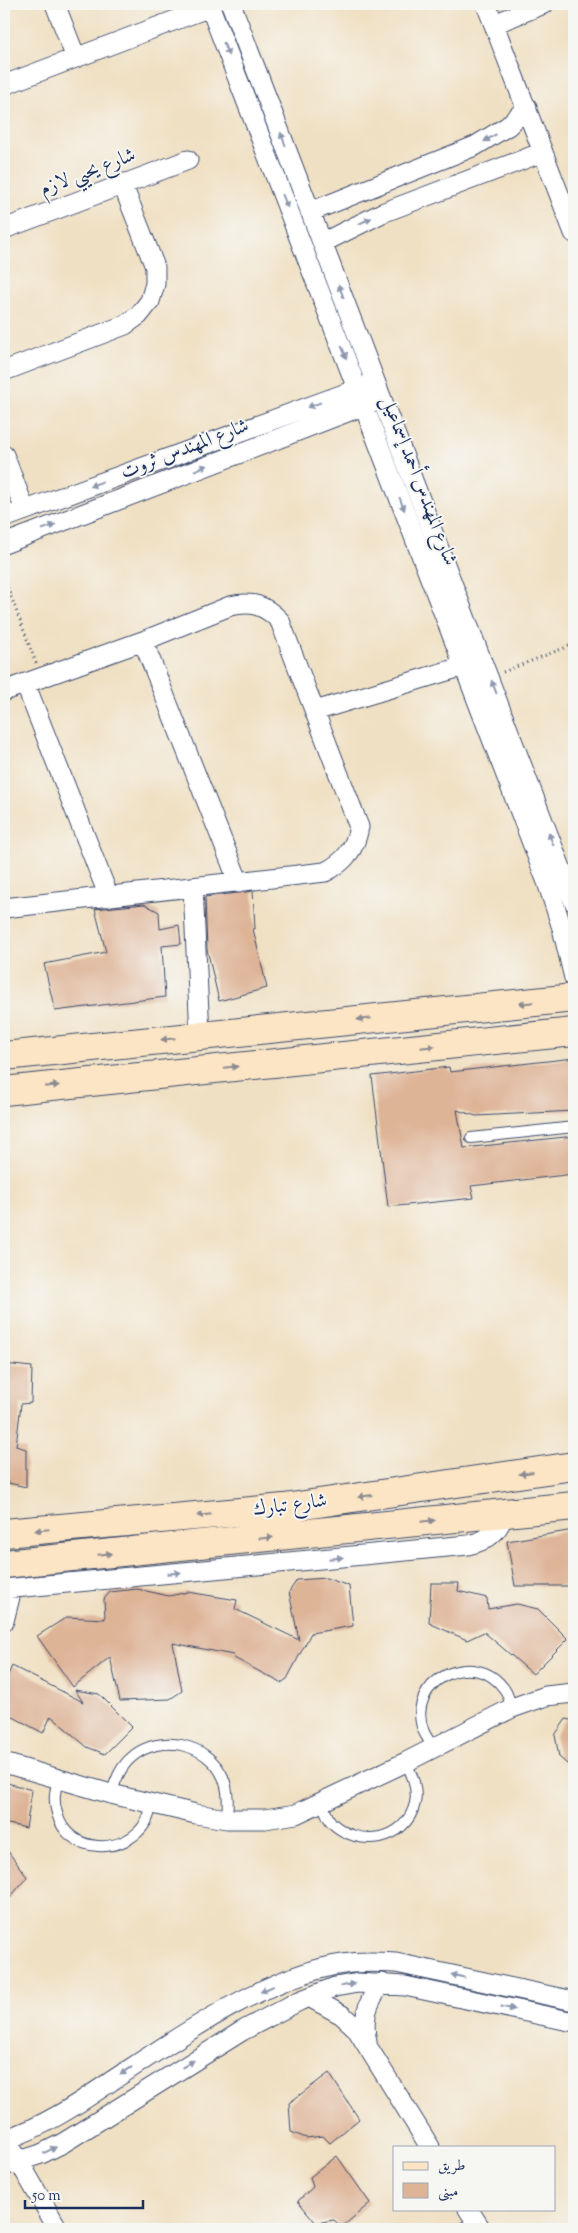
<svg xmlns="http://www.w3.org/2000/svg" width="578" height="2233" viewBox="0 0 578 2233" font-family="'Sorts Mill Goudy',Amiri,serif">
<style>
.building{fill:#deb497}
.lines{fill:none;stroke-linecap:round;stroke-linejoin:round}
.lane-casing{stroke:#3b4a6d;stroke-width:12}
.street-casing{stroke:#3b4a6d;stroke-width:21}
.secondary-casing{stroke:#3b4a6d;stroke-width:30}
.path{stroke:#3b4a6d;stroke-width:3;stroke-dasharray:1 4;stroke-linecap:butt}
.lane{stroke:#fff;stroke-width:10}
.street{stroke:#fff;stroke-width:19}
.secondary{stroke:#fce5c4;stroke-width:28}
.oneway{fill:#8d97ae}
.oneway2{fill:#8c8a91}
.labels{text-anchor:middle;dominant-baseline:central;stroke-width:4;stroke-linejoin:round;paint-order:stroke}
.street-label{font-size:20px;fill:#1b2f5e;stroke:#f6f6f2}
</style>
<rect width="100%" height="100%" fill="#f6f6f2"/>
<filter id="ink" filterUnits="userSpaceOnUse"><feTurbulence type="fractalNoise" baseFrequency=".02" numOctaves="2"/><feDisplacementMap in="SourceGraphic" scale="10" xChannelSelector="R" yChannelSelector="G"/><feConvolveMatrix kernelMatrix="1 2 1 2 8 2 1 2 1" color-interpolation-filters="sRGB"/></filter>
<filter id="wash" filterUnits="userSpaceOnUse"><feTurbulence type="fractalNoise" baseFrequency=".0096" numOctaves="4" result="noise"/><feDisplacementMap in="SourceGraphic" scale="20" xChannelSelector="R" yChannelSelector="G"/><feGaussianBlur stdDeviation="1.12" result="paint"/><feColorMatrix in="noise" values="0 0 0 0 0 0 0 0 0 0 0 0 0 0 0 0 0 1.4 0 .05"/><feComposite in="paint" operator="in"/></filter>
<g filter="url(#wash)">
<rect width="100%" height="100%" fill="#f0e0c3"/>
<g id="blocks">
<path class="building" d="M253,891l2,38h-2l14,59 -48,13 -12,-52 -2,-52z
M144,904l15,8 1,17 19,-4 2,19 -19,2 3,51 -110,14 -11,-47 62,-12 -11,-43z
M574,1058v53l-98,5 -19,-6 7,38 110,-12v38l-103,12 3,12 -86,9 -16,-131 77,-9 1,5z
M4,1364l28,3 -1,36 -10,1 -5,42 10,3v38l-22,-5z
M574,1530v56h-59l-8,-45z
M326,1578l23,8 4,40 -42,7 -24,46 -6,4 -47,-25 -1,-3 -60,-12 9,48 -12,8 -50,2 -10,-44 -37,30 -36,-51 30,-19 38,2 -1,-20 6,-7 27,-3 32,7 19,-4 49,8 -2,9 64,31 -10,-48 8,-12z
M431,1583h28l-1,8 29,7 1,11 29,-5 21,5 30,30 -35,35 -49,-42 -17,8 -38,-17z
M12,1666l71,36 -8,-12 24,4 33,33 -27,27 -18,-7 -36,-31 -8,17 -39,-21v-28z
M566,1719l8,2v49l-15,-13 -4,-22z
M4,1782l28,8 -6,38 -22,-5z
M4,1846l23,31 -23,28z
M329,2073l30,46 -29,24 -7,-7 -17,2 -15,-6 -2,-29z
M337,2156l33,47 -28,24 -8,-7 -18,3 -18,-22 15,-14 -3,-10z"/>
</g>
</g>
<g filter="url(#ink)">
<use href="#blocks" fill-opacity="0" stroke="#3b4a6d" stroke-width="1"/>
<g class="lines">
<g class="lane-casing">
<path id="lane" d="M471,1138l103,-11
M434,1748c-3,-5 -8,-11 -10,-16 -21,-50 51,-87 81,-42 3,5 5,12 7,18
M58,1779c-3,12 -5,22 -1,34 10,42 69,43 89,9 3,-5 4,-12 6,-18
M111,1794c5,-14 9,-27 21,-37 28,-24 76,-14 91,20 6,14 5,28 4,42
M322,1802c3,7 5,16 10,21 26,25 74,19 83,-20 3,-15 -3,-28 -9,-41
M461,2229l14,-8"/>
</g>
<g class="street-casing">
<path id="street" d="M55,4l21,54
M209,4l338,878 15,46 12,50
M231,4l343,898
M486,4l88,229
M494,24l50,-20
M4,85l206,-78
M310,212l165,-66 33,-20 19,-19
M4,229l184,-69
M322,243l60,-30 161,-61
M4,371l121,-46 14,-10 11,-14 5,-17v-17l-33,-84
M4,455l21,55
M4,518l367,-134
M4,544l372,-143
M143,641l96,242
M25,683l84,214
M4,691l139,-50 87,-35c22,-5 35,-1 50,15l79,206c-4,22 -14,35 -34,45l-321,36
M315,711l149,-45
M193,887l7,148
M4,1589l464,-44c20,-4 30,-13 37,-32
M4,1621l8,-32
M4,1763l107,31 85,20 31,5h38l31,-5 110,-52 106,-54 34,-12 28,-3
M309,1997l33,18 14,13 74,119
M367,2042c-5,-24 0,-40 15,-59
M4,2140c40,-13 75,-37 109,-60 64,-42 154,-105 230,-116 18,-3 35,-2 53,-1l178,38
M13,2151l45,78
M4,2166l37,-12 22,-11 179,-112 57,-30 36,-14 23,-4 47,3 169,36
M468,2209l13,20"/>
</g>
<g class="secondary-casing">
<path id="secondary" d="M4,1056l570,-58
M4,1091l570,-59
M4,1533l280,-25 290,-42
M4,1564l570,-58"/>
</g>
<path class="path" d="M4,578l32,85
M503,672l71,-28"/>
<use href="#lane" class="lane"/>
<use href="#street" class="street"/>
<use href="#secondary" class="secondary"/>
</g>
<defs><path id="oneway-solid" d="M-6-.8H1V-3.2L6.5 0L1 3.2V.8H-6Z" transform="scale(1.25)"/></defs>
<g class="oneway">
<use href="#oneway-solid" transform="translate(226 49) rotate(69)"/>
<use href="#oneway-solid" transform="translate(490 138) rotate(149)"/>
<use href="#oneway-solid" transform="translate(283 139) rotate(-111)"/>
<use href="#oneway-solid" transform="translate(285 201) rotate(69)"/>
<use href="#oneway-solid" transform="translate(365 221) rotate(-25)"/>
<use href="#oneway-solid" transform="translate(341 291) rotate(-111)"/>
<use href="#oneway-solid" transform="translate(344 352) rotate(69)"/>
<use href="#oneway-solid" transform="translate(314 405) rotate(160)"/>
<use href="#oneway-solid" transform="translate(201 468) rotate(-21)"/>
<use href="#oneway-solid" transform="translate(96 484) rotate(160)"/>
<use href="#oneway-solid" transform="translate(402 504) rotate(69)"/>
<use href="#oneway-solid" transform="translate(49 527) rotate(-21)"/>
<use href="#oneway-solid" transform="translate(494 687) rotate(-111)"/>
<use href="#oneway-solid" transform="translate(551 839) rotate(-111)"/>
<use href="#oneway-solid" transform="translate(336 1558) rotate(-5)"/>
<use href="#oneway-solid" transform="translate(174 1573) rotate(-5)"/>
<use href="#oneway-solid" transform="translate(458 1976) rotate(-167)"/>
<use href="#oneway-solid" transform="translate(348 1985) rotate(-9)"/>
<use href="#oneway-solid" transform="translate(267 1989) rotate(155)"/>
<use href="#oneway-solid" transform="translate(508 2008) rotate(12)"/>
<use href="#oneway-solid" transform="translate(188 2064) rotate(-31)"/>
<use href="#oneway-solid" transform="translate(126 2071) rotate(146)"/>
<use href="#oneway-solid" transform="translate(50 2150) rotate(-26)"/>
</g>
<g class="oneway2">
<use href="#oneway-solid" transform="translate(526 1003) rotate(174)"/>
<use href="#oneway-solid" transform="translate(364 1019) rotate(174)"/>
<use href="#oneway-solid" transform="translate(168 1039) rotate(174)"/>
<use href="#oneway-solid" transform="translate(428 1047) rotate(-6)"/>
<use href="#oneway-solid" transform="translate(231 1067) rotate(-6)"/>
<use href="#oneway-solid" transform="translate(52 1086) rotate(-6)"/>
<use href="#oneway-solid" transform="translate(526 1473) rotate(172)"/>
<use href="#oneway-solid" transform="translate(365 1496) rotate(172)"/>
<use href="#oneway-solid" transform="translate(204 1515) rotate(174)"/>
<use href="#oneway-solid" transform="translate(428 1521) rotate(-6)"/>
<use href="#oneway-solid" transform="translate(42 1530) rotate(175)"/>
<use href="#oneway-solid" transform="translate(266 1538) rotate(-6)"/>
<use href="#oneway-solid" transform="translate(105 1554) rotate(-6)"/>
</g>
</g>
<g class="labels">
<g class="street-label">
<text transform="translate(88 173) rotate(-21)">شارع يحيي لازم</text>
<text transform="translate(185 450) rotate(-21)">شارع المهندس ثروت</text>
<text transform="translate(418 481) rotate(69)">شارع المهندس أحمد إسماعيل</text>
<text transform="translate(290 1506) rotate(-7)">شارع تبارك</text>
</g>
</g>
<rect width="578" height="2233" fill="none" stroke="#f6f6f2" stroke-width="20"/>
<rect x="393" y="2146" width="162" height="65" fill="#f6f6f2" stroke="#9ea6b7"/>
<rect x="403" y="2162" width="25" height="8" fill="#fce5c4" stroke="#9ea6b7"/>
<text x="438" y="2170" font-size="15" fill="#1b2f5e">طريق</text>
<rect x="403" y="2183" width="25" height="15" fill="#deb497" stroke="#9ea6b7"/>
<text x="438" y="2196" font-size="15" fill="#1b2f5e">مبنى</text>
<path d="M25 2200v8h118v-8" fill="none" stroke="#1b2f5e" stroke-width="2.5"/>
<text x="32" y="2200" font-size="15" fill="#1b2f5e" stroke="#f6f6f2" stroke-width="4" paint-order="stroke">50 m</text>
</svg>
